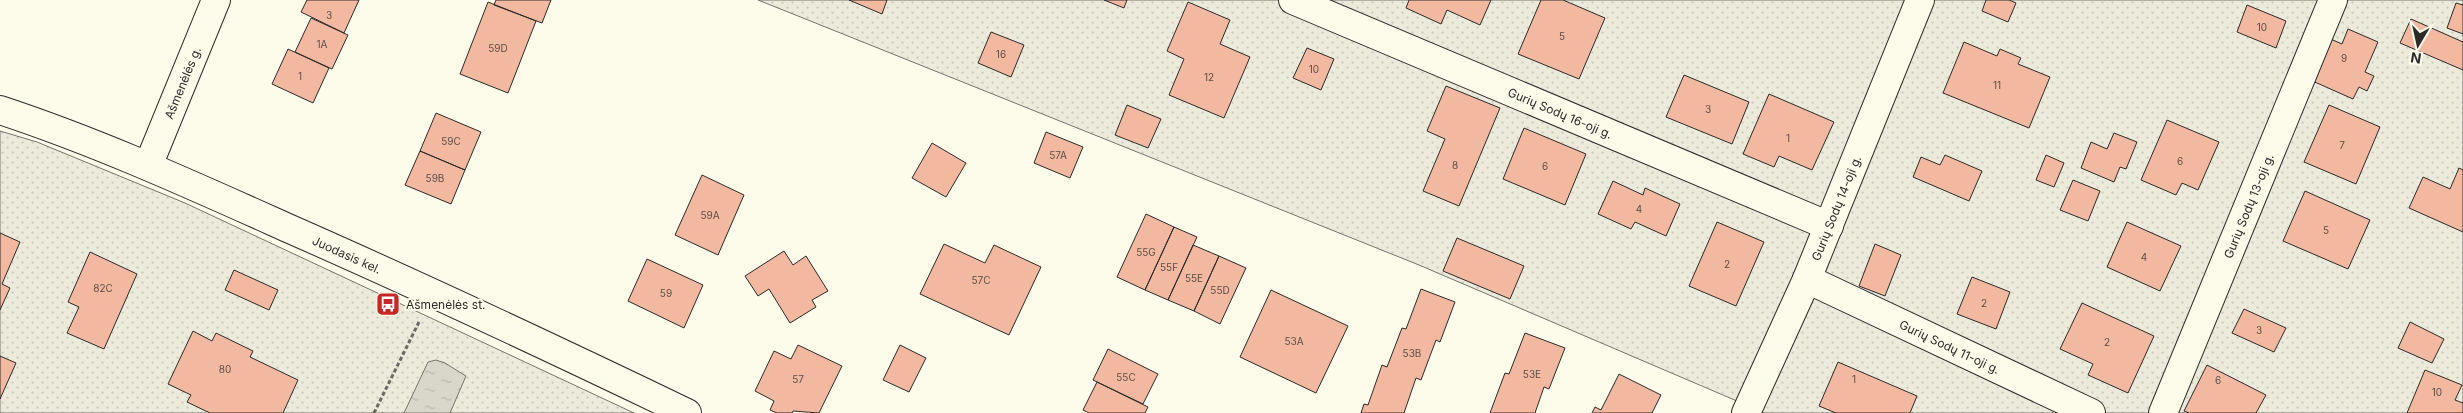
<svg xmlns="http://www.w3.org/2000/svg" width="2463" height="413" viewBox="0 0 2463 413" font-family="Inter,sans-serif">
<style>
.garden{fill:url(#garden-dots);stroke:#74746e}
.water{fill:url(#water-ripples);stroke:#74746e}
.building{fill:#f2b8a0;stroke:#2b2b2b}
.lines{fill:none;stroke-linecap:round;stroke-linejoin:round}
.minor-casing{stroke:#2b2b2b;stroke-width:30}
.major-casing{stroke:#2b2b2b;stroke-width:30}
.path{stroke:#6a6964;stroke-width:3;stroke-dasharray:4 2.5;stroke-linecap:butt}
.minor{stroke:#fdfbea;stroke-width:28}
.major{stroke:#fdfbea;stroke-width:28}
.labels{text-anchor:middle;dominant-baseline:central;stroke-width:4;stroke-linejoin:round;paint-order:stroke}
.number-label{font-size:10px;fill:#5d4e48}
.street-label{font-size:12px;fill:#2b2b2b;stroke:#fdfbea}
.poi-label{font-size:12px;fill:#2b2b2b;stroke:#fdfbea;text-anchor:start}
</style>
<defs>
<pattern id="garden-dots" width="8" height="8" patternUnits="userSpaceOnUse" patternTransform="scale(1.25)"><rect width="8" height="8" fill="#ecebdb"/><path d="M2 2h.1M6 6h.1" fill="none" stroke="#cbcabc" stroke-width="1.8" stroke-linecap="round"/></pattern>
<pattern id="water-ripples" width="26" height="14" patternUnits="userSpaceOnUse" patternTransform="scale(1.25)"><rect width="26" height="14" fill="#d8d7c9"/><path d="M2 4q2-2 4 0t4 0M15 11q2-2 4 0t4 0" fill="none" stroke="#bab9ad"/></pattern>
</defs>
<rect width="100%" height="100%" fill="#fdfbea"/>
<path class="garden" d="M758,0h1705v413h-698l-346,-148z
M0,131l37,11 148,61 449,210h-634z"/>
<path class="water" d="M436,360l9,3 21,13 -16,37h-46l24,-51z"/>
<path class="building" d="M307,0h52l-15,33 -43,-21z
M496,0h55l-9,23 -48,-18z
M849,0h38l-5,14z
M1104,0h23l-3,8z
M1409,0h82l-11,25 -33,-15 -6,14 -35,-16z
M1541,0h22l42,18 -26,61 -61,-25z
M1986,0h23l7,3 -8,19 -26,-11z
M488,2l48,19 -28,72 -48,-19z
M1188,2l42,18 -10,24 30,13 -26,61 -55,-23 15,-36 -17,-8z
M2456,3l7,2v29l-16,-6z
M2247,5l39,16 -10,27 -39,-16z
M311,18l37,17 -16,34 -37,-17z
M2411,19l52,23v28l-63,-27z
M2348,29l30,13 -13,30 9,4 -7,15 -8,-4 -6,12 -45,-20 18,-42 16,7z
M991,32l33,13 -13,32 -33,-14z
M1964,42l33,14 3,-7 21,9 -3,6 32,13 -21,51 -86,-35z
M1307,48l27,11 -13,31 -28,-12z
M288,49l41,19 -16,35 -41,-19z
M1684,75l65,27 -17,42 -66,-27z
M1446,86l54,22 -41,98 -36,-15 22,-52 -18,-8z
M1769,94l65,28 -22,48 -33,-14 -5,11 -31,-13z
M1127,105l34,14 -13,29 -33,-13z
M2329,105l51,22 -24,57 -52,-22z
M436,113l45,19 -16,38 -45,-19z
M2167,120l52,22 -21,48 -16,-7 -6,12 -35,-15z
M1524,128l62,26 -21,51 -62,-26z
M1046,132l37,15 -13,31 -36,-15z
M2114,133l23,9 -11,27 -6,-2 -6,15 -33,-14 10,-26 16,7z
M932,143l34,20 -20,34 -34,-19z
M420,151l45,19 -14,34 -46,-19z
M1945,155l37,16 -13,30 -56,-24 8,-20 19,8z
M2046,155l18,8 -10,24 -18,-7z
M2459,168l4,2v62l-54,-24 14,-31 27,12z
M702,175l42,20 -26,60 -43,-20z
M2073,180l27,11 -12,30 -28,-11z
M1613,181l30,14 2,-7 35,16 -14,32 -31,-14 -4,7 -33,-15z
M2305,191l65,29 -22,49 -65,-28z
M1146,214l28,13 -29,63 -28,-13z
M1717,222l47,20 -28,64 -47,-20z
M2127,222l54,24 -21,45 -53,-24z
M1174,227l23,10 -29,63 -23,-10z
M0,233l20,9 -18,42 8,4 -10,22z
M1457,238l67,28 -14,33 -67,-28z
M944,244l41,19 9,-18 47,22 -32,68 -89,-41z
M1875,244l26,11 -16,41 -26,-10z
M1193,245l26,11 -25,55 -26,-11z
M784,251l9,14 13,-9 22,35 -16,9 4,7 -26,16 -21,-34 -11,7 -13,-20z
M90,252l47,22 -33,75 -37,-16 12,-26 -11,-5z
M1219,256l27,12 -26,56 -26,-13z
M647,259l56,26 -19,43 -56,-27z
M234,270l44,20 -9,20 -44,-20z
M1972,277l38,15 -14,37 -39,-15z
M1421,289l34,13 -15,40 -4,-2 -15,40 -5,-2 -12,35h-43l3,-9 4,1 14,-40 5,2 15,-39 4,1z
M1271,290l77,36 -32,67 -76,-36z
M2082,303l72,33 -26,57 -40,-18 5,-11 -33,-15z
M2244,309l42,19 -12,24 -42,-19z
M2410,322l34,17 -12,24 -34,-15z
M193,331l19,10 4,-8 37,18 -3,6 48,23 -15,33h-73l-23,-11 4,-7 -23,-11z
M1525,333l40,15 -16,41 -5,-2 -9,26h-45l15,-40 4,1z
M798,345l44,21 -23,47 -26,-2 -1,2h-15l-7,-3 4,-9 -19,-10 19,-40 17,8z
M900,345l26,13 -17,34 -26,-12z
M1108,349l50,25 -15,30 -50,-24z
M0,356l16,7 -16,36z
M1838,362l79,34 -7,17h-74l-17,-7z
M2207,365l59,30 -10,18h-67l-5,-2z
M2425,370l37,15 -7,15 8,3v10h-56z
M1619,374l42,21 -9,18h-60l3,-6 6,3z
M1097,382l51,25 -3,6h-56l-6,-3z"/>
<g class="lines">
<g class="minor-casing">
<g id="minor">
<path id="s1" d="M1293,0l536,226"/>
<path id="s2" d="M148,166l68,-166"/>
<path id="s3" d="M1807,279l284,134"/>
<path id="s4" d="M1746,413l61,-134 113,-279"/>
<path id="s5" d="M2163,413l170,-413"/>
</g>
</g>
<g class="major-casing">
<g id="major">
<path id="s6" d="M0,110c100,33 194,76 290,119 134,59 266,121 397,184"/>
</g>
</g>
<path class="path" d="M374,413l45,-91"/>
<use href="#minor" class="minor"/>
<use href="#major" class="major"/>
</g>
<defs>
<g id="bus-square" transform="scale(1.25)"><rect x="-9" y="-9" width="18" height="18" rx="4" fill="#c62828" stroke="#fdfbea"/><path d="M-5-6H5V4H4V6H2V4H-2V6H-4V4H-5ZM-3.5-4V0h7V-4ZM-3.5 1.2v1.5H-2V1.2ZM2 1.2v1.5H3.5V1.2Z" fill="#fff"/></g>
</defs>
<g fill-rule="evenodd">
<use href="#bus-square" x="388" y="304"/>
</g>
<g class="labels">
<g class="number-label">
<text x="329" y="15">3</text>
<text x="2262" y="27">10</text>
<text x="1562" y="36">5</text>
<text x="322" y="44">1A</text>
<text x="498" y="48">59D</text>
<text x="1001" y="54">16</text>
<text x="2344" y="58">9</text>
<text x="1314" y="69">10</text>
<text x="300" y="76">1</text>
<text x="1209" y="77">12</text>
<text x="1997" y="85">11</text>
<text x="1708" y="109">3</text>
<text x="1788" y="138">1</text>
<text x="451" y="141">59C</text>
<text x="2342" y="145">7</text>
<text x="1058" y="155">57A</text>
<text x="2180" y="161">6</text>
<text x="1455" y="165">8</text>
<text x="1545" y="166">6</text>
<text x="435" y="178">59B</text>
<text x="1639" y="209">4</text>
<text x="710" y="215">59A</text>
<text x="2326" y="230">5</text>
<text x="1146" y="252">55G</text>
<text x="2144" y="257">4</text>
<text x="1727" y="264">2</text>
<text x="1169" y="267">55F</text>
<text x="1194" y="278">55E</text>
<text x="981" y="280">57C</text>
<text x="103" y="288">82C</text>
<text x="1220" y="290">55D</text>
<text x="666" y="293">59</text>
<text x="1984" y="303">2</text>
<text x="2259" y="330">3</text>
<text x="1294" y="341">53A</text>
<text x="2107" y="342">2</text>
<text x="1412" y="353">53B</text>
<text x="225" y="369">80</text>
<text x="1532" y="374">53E</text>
<text x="1126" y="377">55C</text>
<text x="798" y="379">57</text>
<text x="1854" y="379">1</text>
<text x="2218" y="380">6</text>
<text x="2437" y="392">10</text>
</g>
<g class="street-label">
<text stroke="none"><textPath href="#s2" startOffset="90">Ašmenėlės g.</textPath></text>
<text stroke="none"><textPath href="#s1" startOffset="290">Gurių Sodų 16-oji g.</textPath></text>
<text stroke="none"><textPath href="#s5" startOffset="224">Gurių Sodų 13-oji g.</textPath></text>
<text stroke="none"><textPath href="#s4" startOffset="224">Gurių Sodų 14-oji g.</textPath></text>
<text stroke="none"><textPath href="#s6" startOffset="376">Juodasis kel.</textPath></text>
<text stroke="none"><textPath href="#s3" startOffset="158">Gurių Sodų 11-oji g.</textPath></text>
</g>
<g class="poi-label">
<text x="406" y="304">Ašmenėlės st.</text>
</g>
</g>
<g transform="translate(2418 45) rotate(189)" stroke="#fdfbea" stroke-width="4" paint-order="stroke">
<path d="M0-4L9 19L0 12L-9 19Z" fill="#2b2b2b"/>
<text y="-8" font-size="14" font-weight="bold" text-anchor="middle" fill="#2b2b2b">N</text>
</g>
</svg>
